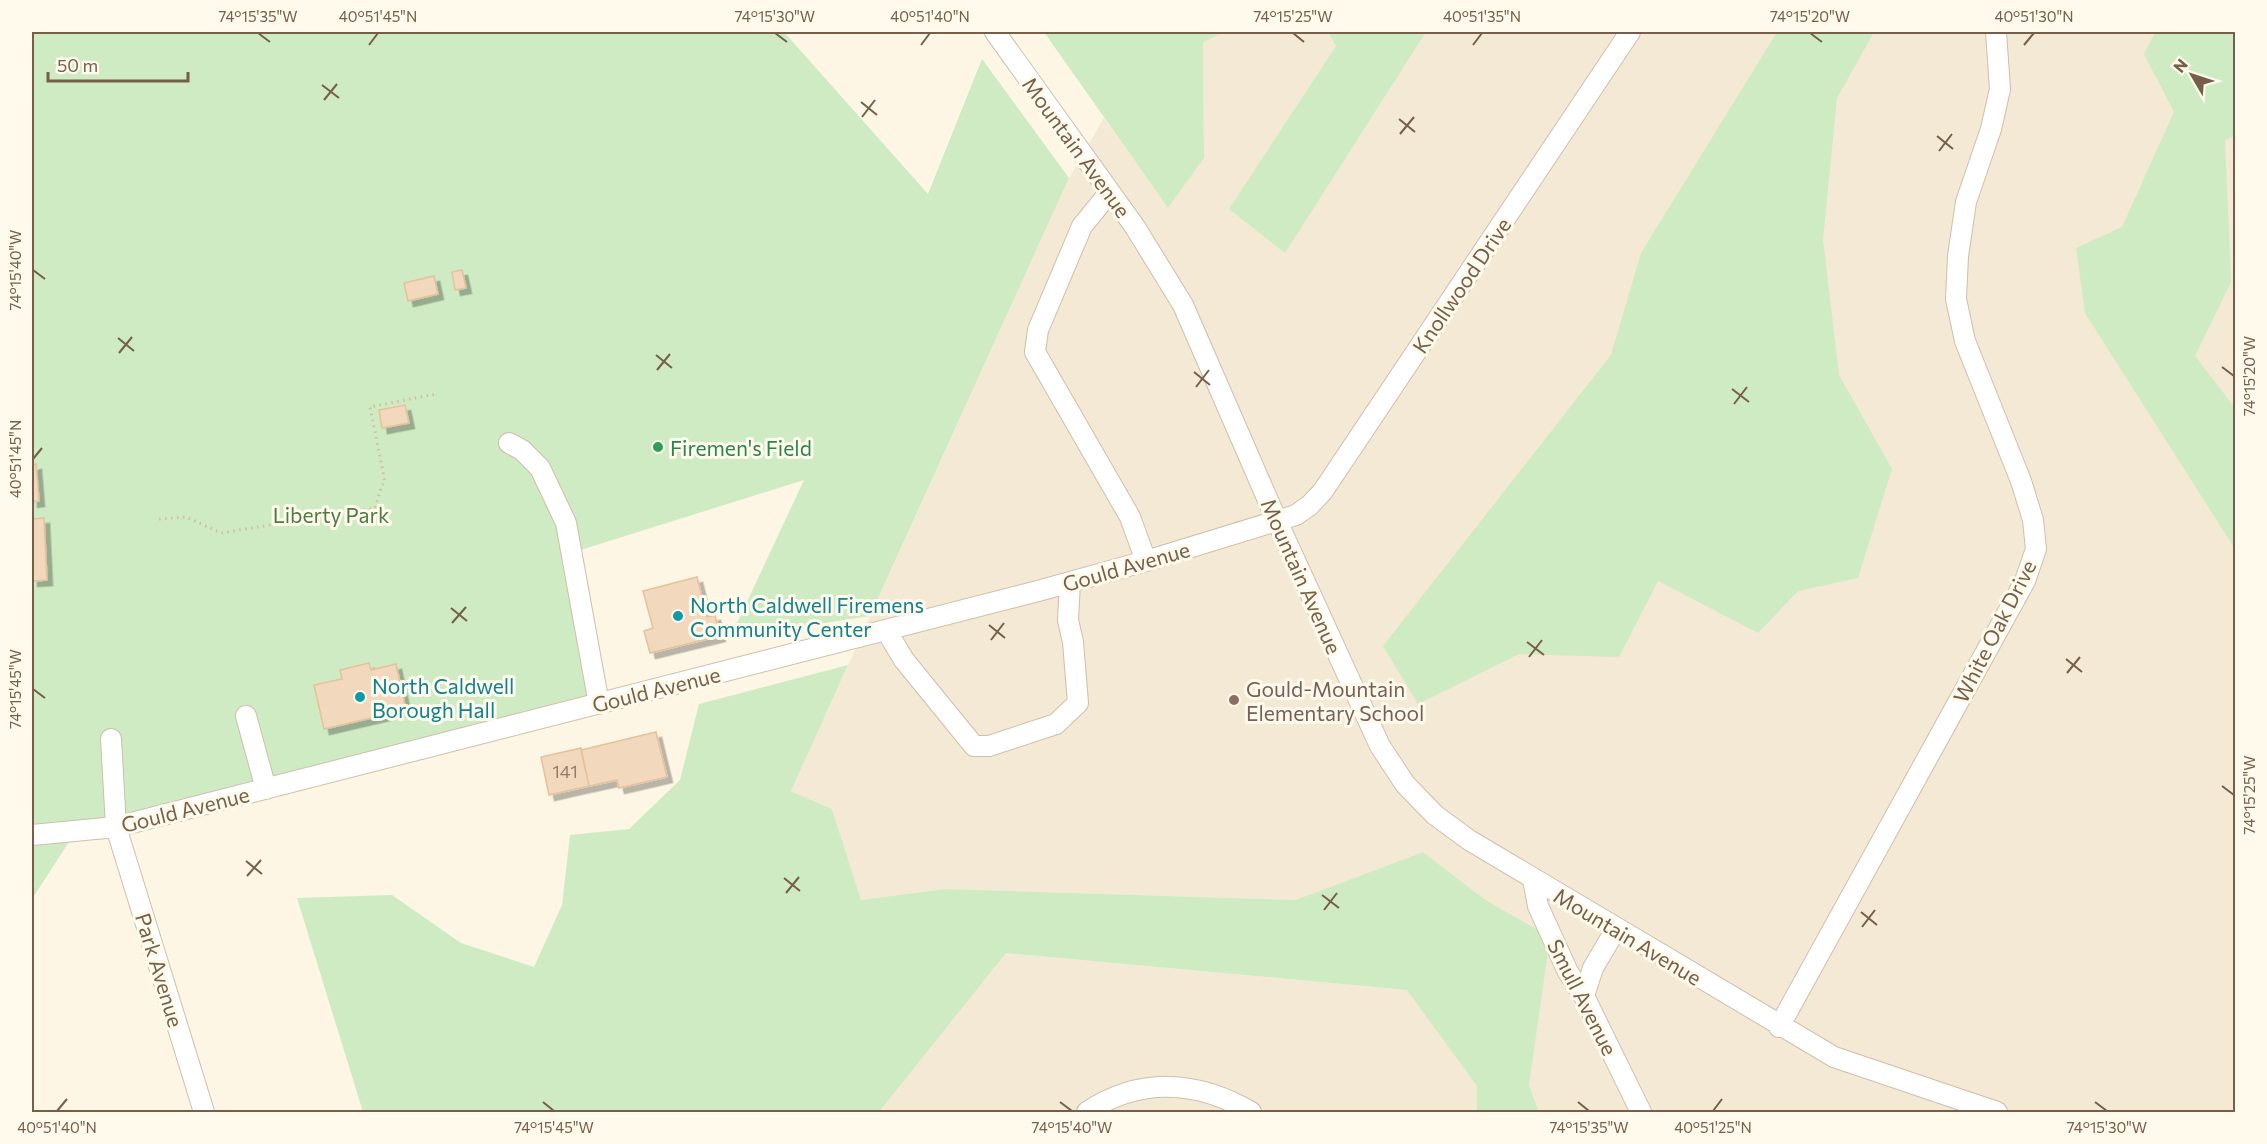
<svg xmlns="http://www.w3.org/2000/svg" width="2267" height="1144" viewBox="0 0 2267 1144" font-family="Commissioner,sans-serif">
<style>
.residential{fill:#f4e9d4}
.green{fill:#ceebc3}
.building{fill:#f2d8bd;stroke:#e5c19d;stroke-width:1.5;filter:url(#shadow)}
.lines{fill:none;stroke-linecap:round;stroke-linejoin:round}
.minor-casing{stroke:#cebfab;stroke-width:22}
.path{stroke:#d7bc9f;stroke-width:3;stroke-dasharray:1.5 4.5;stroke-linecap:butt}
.minor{stroke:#fff;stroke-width:20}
.ticks{fill:none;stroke:#765f4a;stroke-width:2}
.leisure-dot{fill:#2e9e5b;stroke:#fffaec;stroke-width:2}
.culture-dot{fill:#0f9aa8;stroke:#fffaec;stroke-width:2}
.education-dot{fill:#8d6e63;stroke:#fffaec;stroke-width:2}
.labels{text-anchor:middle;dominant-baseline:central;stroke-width:6;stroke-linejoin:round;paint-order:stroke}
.number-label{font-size:18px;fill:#957d67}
.street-label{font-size:21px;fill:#765f4a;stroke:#fffaec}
.leisure-label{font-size:21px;fill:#27864d;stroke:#fffaec;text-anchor:start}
.park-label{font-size:21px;fill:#4c7c42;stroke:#fffaec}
.culture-label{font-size:21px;fill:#0d838f;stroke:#fffaec;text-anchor:start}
.education-label{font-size:21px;fill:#785e54;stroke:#fffaec;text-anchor:start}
.neatline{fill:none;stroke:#765f4a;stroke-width:2}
.ticks-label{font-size:15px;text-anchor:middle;fill:#765f4a}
</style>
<defs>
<filter id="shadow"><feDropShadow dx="5.5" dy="5.5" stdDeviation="0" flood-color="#0004"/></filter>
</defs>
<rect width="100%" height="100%" fill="#fdf6e5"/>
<path class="residential" d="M1223,32h105l8,14 -106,163 55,43 141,-220h809v1080h-696l-10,-27 20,-148 -65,-38 -61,-47 -126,48 -352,-11 -84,11 -29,-91 -41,-18 278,-613 35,-60 64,90 36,-50 -1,-115z
M1006,953l402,37 69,96v26h-598z"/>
<path class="green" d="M32,32h752l144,162 54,-135 87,119 -199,438 -140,22 74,-158 -230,72 29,151 -523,122 -48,74z
M1044,32h179l-20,11 1,115 -36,50z
M1328,32h98l-141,221 -56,-44 107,-163z
M1777,32h97l-37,66 -14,141 16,136 53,94 -34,109 -60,13 -40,42 -100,-52 -39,76 -100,-3 -101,50 -35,-58 228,-291 30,-102z
M2155,32h80v104l-10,4 6,142 -36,74 40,52v141l-150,-236 -9,-65 46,-21 52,-115 -30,-58z
M848,665l-57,126 41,18 29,91 84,-11 351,11 127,-48 61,47 66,38 -21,148 10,27h-62v-26l-70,-96 -401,-37 -127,159h-516l-66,-214 95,-3 69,48 73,24 28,-62 8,-70 59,-6 51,-49 19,-76z"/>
<path class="building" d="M462,270l4,18 -11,2 -3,-18z
M434,276l4,18 -30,7 -4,-18z
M405,405l4,18 -27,5 -3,-18z
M36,464l3,37 -7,1v-37z
M44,518l3,62 -15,1v-62z
M697,577l10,40 8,-2 5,21 -70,17 -6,-22 9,-3 -10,-37z
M369,663l2,7 25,-6 10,46 -82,19 -10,-44 28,-6 -2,-9z
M656,732l11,45 -48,11 -2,-8 -28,6 -8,-36z
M581,748l8,38 -40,9 -8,-38z"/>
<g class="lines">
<g class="minor-casing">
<path id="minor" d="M995,32l140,195 48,78 94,216 103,225 25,38 30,31 34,25 365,217 163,55
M1110,192l-28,34 -44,104 -3,22 95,165 16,44
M509,443l13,7 18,18 26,55 33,181
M886,630l18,30 70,86h15l67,-22 22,-21 -5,-61 -5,-22 2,-38
M246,716l20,73
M111,739l5,88 88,285
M32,835l84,-8 922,-236 108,-30 150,-46 14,-10 13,-14 307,-459
M1533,879l5,27 30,66 16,24 57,116
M1584,996l9,-28 23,-39
M1779,1027l246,-446 11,-32 -3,-29 -12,-39 -56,-140 -9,-42 2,-43 8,-54 25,-73 9,-40 -4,-57
M1087,1112c53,-35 110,-32 164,0"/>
</g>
<path class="path" d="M159,519l27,-2 35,16 154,-25 7,-23 3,-3 -15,-75 66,-13"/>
<use href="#minor" class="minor"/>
</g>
<path class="ticks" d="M258,33l12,9M775,33l12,9M1293,33l11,9M1810,33l12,9M369,45l9,-12M921,45l9,-12M1473,45l9,-12M2024,45l10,-12M322,85l17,13M324,100l13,-16M861,102l16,13M862,117l13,-17M1399,119l16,13M1400,134l14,-17M1937,136l16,13M1939,151l13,-17M33,270l12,9M118,338l16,13M119,353l13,-16M656,355l16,13M2222,367l12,9M657,370l13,-16M1194,372l16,13M1196,387l13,-17M1732,389l17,13M1734,404l13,-17M33,459l9,-11M451,608l16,13M452,623l14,-16M989,625l16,13M991,640l13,-17M1527,642l17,13M1529,657l13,-17M2066,659l16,13M2067,673l13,-16M33,689l12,9M2222,786l12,9M246,861l16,13M247,876l14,-16M784,878l16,13M786,893l13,-16M1322,895l17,13M1324,910l13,-17M1861,912l16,13M1862,927l13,-17M543,1102l11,9M1060,1102l12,9M1578,1102l11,9M2095,1102l12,9M57,1111l10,-12M1713,1111l9,-12"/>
<circle class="leisure-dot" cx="658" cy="447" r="6"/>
<g class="culture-dot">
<circle cx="678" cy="616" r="6"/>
<circle cx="360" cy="697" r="6"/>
</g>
<circle class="education-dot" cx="1234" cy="700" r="6"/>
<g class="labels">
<g class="number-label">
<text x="565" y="771">141</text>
</g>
<g class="street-label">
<text transform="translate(1077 147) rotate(54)">Mountain Avenue</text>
<text transform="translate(1461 285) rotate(-56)">Knollwood Drive</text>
<text transform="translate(1126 566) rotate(-16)">Gould Avenue</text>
<text transform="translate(1302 576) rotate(66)">Mountain Avenue</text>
<text transform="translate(1994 631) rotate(-63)">White Oak Drive</text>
<text transform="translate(656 689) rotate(-14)">Gould Avenue</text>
<text transform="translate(185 809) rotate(-14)">Gould Avenue</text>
<text transform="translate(1628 936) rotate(31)">Mountain Avenue</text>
<text transform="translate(160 970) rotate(73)">Park Avenue</text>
<text transform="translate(1583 997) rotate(63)">Smull Avenue</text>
</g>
<g class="leisure-label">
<text x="670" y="447">Firemen's Field</text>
</g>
<g class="park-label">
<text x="331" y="514">Liberty Park</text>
</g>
<g class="culture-label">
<text x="690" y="604">North Caldwell Firemens<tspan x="690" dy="24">Community Center</tspan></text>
<text x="372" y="685">North Caldwell<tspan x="372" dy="24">Borough Hall</tspan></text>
</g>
<g class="education-label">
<text x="1246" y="688">Gould-Mountain<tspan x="1246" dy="24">Elementary School</tspan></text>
</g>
</g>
<rect width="2267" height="1144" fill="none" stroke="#fffaec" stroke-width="66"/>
<g transform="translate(2192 75) rotate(309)" stroke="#fffaec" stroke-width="4.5" paint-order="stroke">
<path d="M0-4.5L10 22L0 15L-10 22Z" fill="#765f4a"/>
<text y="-9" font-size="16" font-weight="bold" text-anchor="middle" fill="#765f4a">N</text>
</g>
<path d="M48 72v9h140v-9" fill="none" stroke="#765f4a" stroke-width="3"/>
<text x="57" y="72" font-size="18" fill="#765f4a" stroke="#fffaec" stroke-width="4.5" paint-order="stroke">50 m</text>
<rect x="33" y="33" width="2201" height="1078" class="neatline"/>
<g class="ticks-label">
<text x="258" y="22">74°15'35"W</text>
<text x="378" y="22">40°51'45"N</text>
<text x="775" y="22">74°15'30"W</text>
<text x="930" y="22">40°51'40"N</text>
<text x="1293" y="22">74°15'25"W</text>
<text x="1482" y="22">40°51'35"N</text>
<text x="1810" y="22">74°15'20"W</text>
<text x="2034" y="22">40°51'30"N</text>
<text transform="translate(16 270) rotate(-90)" y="5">74°15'40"W</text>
<text transform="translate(2250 376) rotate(-90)" y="5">74°15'20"W</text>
<text transform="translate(16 459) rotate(-90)" y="5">40°51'45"N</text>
<text transform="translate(16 689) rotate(-90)" y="5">74°15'45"W</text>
<text transform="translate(2250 795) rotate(-90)" y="5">74°15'25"W</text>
<text x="57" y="1133">40°51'40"N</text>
<text x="554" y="1133">74°15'45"W</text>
<text x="1072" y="1133">74°15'40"W</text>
<text x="1589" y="1133">74°15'35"W</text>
<text x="1713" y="1133">40°51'25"N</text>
<text x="2107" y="1133">74°15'30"W</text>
</g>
</svg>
